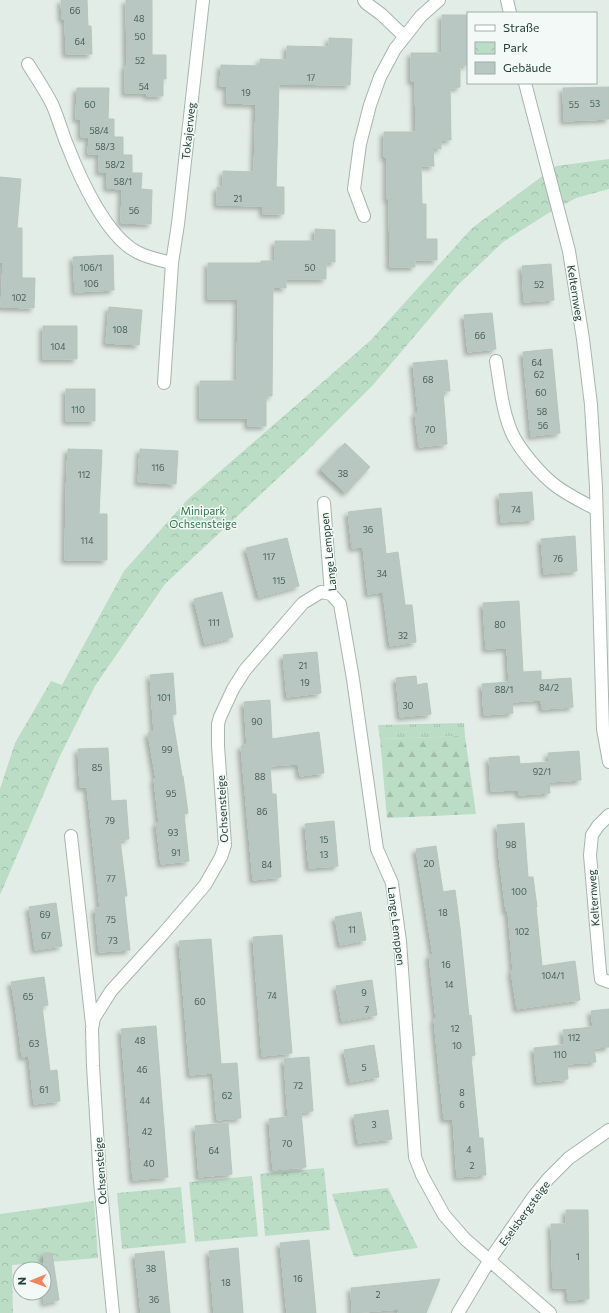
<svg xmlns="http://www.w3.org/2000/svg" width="609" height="1313" viewBox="0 0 609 1313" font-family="Commissioner,sans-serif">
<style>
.grass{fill:url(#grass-tufts)}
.forest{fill:url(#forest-firs)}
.park{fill:url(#park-crowns)}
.building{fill:#b8c7c1;stroke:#b5c6bf;filter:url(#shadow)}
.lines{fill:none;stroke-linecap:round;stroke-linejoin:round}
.minor-casing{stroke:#a6b5af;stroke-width:14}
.minor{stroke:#fff;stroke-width:12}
.labels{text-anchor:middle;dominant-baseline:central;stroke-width:3;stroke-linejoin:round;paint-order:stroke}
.number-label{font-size:9px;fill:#48605a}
.street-label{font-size:11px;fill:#233e37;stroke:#f3f9f6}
.park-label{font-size:11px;fill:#2d744a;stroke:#f3f9f6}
</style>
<defs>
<pattern id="grass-tufts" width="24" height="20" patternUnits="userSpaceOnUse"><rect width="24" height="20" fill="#bcddc5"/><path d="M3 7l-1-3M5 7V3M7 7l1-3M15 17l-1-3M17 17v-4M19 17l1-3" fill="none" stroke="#a1bfaa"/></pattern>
<pattern id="forest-firs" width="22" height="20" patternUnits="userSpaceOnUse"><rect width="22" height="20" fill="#bcddc5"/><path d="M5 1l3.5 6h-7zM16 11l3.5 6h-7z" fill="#a1bfaa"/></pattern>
<pattern id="park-crowns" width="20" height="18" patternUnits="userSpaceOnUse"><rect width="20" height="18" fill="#bcddc5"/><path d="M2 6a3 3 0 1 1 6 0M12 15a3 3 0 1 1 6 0" fill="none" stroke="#a1bfaa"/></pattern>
<filter id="shadow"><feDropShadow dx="-3.5" dy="3.5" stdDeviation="2" flood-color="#0004"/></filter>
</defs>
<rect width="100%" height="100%" fill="#e3ede8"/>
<path class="grass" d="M464,723l1,13 -85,3 -2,-14z"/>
<path class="forest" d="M465,736l11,78 -89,4 -7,-79z"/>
<path class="park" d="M609,159v30l-33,9 -29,16 -44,28 -45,43 -85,100 -66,66 -142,133 -70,102 -35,70 -60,139v-106l15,-46 36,-62 11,4 62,-114 63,-71 184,-160 101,-112 84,-62z
M324,1168l6,62 -65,6 -5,-62z
M252,1176l6,60 -63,6 -6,-60z
M181,1187l5,56 -64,6 -5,-56z
M388,1188l30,60 -64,9 -22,-63z
M94,1201l4,57 -86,7 1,48h-13v-99z"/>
<path class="building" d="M61,0h26l1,26h3l1,28h-26l-1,-35h-3z
M126,0h26v55h14v24h-3v17h-16v-3h-22v-27h2z
M442,15h26v50h-8v22l-10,1 1,52h-10v9l-8,-1 1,18h-13l1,38h4v35h11v21h-22v7h-25l-1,-68h-2v-42h-3v-25h32l-1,-51h-4v-28h31z
M329,38l23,1 -2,46 -71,-1 -3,103h8v27h-21v-8l-46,-1v-18h6v-16l31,1 2,-68 -29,-1v-17h-7l1,-21 39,1v-7l27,1v-14l42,1z
M609,87v32l-45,2 -1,-33z
M77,88h32l-1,31h6v18h9v18h9v18h10l-1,16 11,1 -1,34 -30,-1 1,-34 -15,-1v-16h-8v-18h-11l1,-17h-8v-18h-5z
M0,177l21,2 -4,49h5v50h13l-1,30 -33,-1 2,-45h-3z
M315,229l20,1v32h-9v17h-40v9l-13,-1 -1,109h-6v30h-18v-8h-48v-37h37l1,-82h-30v-36h53v-2h14v-20h40z
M113,255l1,35 -39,2 -2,-35z
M551,264l3,36 -30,2 -2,-36z
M109,307l33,3 -3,35 -33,-2z
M492,313l4,36 -28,3 -4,-37z
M43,326h34v33h-34z
M552,349l8,84 -29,3 -8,-84z
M447,360l3,31h-7l4,53 -28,3 -4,-34 3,-1 -5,-49z
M66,389h29v32h-29z
M345,443l25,24 -24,26 -26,-24z
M68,449l34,1 -3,64h8v46h-42l1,-67z
M140,449l38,2 -2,33 -38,-2z
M532,492l2,28 -33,2 -2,-28z
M381,508l5,46 12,-2 7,53h7l4,37 -26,4 -7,-54 -15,2 -5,-47 -11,1 -4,-36z
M575,536l2,35 -33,3 -3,-35z
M287,538l12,48 -40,11 -13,-49z
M222,592l11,45 -28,7 -11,-45z
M519,601l4,71 18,-1v9l30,-2 2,29 -31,2 -1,-9 -29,2 1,11 -29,2 -2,-31 27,-2 -2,-34 -21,1 -3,-46z
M317,652l4,41 -34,4 -4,-42z
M173,673l3,41 -4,1 10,61h1l5,37 -4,1 5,47 -28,3 -5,-41h3l-5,-44h2l-8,-46 6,-1 -4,-57z
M416,676l1,9 10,-2 4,31 -31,3 -4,-39z
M270,700l2,39 47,-7 5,41 -24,3 -2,-12 -28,2 2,28h4l5,83 -28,3 -12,-134 6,-1 -3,-43z
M108,748l3,53 15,-1 3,39 -9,1 7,56h-3l6,54 -31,2 -4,-44h5l-13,-121h-7l-2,-38z
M579,751l2,29 -32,2 1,11 -31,2v-5l-28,1 -2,-33 30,-2 1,8 29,-2 -1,-9z
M334,821l4,45 -29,2 -4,-44z
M524,823l4,54h5l4,30h-1l6,59 33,-5 5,39 -63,9 -6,-38 2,-1 -5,-59h-2l-7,-55 -2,-31z
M436,846l7,46 12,-2 5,38 9,88 2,-1 4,40 -4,1 8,82h4l3,37 -29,2 -4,-58h-9l-10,-100h2l-7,-64h4l-17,-106z
M56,903l6,43 -27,4 -6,-43z
M361,912l5,28 -26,5 -5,-28z
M282,935l10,118 -30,3 -9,-119z
M211,939l10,125 16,-1 4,55 -24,2 -4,-47 -23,2 -11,-134z
M44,977l4,28 -6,1 8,65 7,-1 3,31 -26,3 -5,-48 -7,1 -6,-47 -5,-28z
M372,980l5,35 -35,6 -6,-35z
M609,1009v38l-15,1 2,14 -29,2 1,15 -31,3 -3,-34 30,-3 -1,-15 30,-3 -2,-16z
M156,1026l12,151 -35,3 -12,-151z
M374,1045l5,32 -29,5 -6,-32z
M309,1057l4,54 -12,1 5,55 -33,3 -4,-51 19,-2 -4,-58z
M388,1110l4,29 -34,4 -4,-28z
M228,1123l4,51 -33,3 -4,-51z
M566,1210h22l1,89 -21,1 -1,-12h-14l-2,-64h15z
M309,1240l7,73h-29l-7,-70z
M238,1248l5,65h-29l-5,-62z
M164,1251l6,62h-29l-6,-59z
M44,1253h8l7,47 -15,3z
M440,1279l-14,34h-28l2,-4 -48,4 -1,-25z"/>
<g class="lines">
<g class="minor-casing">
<path id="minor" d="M364,0l2,3 15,11 23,22
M507,0l3,13
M28,64c8,13 17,26 24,40 6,13 10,29 16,43 12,31 38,89 69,105 11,6 23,8 35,11
M525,83l44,168 14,88 8,66 5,83 7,241 6,33
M364,216l-10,-27 6,-45 10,-39 10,-28 15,-28 26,-33 18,-16
M496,361c4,24 6,48 15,70 7,17 30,44 45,55 12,9 26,16 40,23
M164,383l8,-120 6,-39 25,-224
M324,503l7,91 9,10 13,75 24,170 15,34 1,8 7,50 15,216 7,18 22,40 21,24 85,74
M609,815l-11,11 -6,9 -2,20 10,116 1,8 8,3
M71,836l21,188
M113,1313l-13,-132 -7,-115 -1,-37 2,-11 17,-27 51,-56 43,-50 16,-28 4,-12 -7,-99v-22l2,-7 13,-28 12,-19 58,-67 18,-11 10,2
M458,1313l31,-52 45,-65 14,-17 21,-21 40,-28"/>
</g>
<use href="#minor" class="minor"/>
</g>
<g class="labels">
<g class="number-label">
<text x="75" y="10">66</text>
<text x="139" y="18">48</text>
<text x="140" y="36">50</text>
<text x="80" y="41">64</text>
<text x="140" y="60">52</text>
<text x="311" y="77">17</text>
<text x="144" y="86">54</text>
<text x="246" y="92">19</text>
<text x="595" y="103">53</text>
<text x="90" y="104">60</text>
<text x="574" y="104">55</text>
<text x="99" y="130">58/4</text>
<text x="105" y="146">58/3</text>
<text x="115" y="164">58/2</text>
<text x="123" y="181">58/1</text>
<text x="238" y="198">21</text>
<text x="134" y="210">56</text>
<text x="91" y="267">106/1</text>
<text x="310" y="267">50</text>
<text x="91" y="283">106</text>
<text x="539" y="284">52</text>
<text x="19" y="297">102</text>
<text x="120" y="329">108</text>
<text x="480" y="335">66</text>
<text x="58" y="346">104</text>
<text x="537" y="362">64</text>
<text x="539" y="374">62</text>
<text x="428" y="379">68</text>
<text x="541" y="392">60</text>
<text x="78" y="409">110</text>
<text x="542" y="411">58</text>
<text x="543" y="425">56</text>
<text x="430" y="429">70</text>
<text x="158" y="467">116</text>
<text x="343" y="473">38</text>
<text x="84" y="474">112</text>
<text x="516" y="509">74</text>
<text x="368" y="529">36</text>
<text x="87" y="540">114</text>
<text x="269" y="556">117</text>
<text x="558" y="558">76</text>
<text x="382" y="573">34</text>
<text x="279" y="580">115</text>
<text x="214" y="622">111</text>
<text x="500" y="624">80</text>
<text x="403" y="635">32</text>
<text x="303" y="665">21</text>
<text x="305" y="682">19</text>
<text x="549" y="687">84/2</text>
<text x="504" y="689">88/1</text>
<text x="164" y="697">101</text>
<text x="408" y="705">30</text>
<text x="257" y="721">90</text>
<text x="167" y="749">99</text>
<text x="97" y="767">85</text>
<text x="542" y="771">92/1</text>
<text x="260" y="776">88</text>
<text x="171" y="793">95</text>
<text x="262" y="811">86</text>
<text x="110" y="820">79</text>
<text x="173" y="832">93</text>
<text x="324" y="839">15</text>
<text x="511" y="844">98</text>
<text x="176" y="852">91</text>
<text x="324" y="854">13</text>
<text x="429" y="863">20</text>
<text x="267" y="864">84</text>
<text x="111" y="878">77</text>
<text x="519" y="891">100</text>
<text x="443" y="912">18</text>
<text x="45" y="914">69</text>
<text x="111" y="919">75</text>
<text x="352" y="929">11</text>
<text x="522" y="931">102</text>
<text x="46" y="935">67</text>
<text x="113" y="940">73</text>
<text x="446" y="964">16</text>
<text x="553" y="975">104/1</text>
<text x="449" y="984">14</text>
<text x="364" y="992">9</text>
<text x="272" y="995">74</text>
<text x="28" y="996">65</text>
<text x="200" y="1001">60</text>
<text x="367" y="1009">7</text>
<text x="455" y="1028">12</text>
<text x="574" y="1037">112</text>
<text x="140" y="1040">48</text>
<text x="34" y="1043">63</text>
<text x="457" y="1045">10</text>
<text x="560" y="1054">110</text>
<text x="364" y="1067">5</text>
<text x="142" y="1069">46</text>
<text x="298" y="1085">72</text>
<text x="44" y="1089">61</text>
<text x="462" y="1092">8</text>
<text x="227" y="1095">62</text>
<text x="145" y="1100">44</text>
<text x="462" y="1104">6</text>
<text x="374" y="1124">3</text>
<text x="147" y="1131">42</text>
<text x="287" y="1143">70</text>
<text x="469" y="1149">4</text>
<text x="214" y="1150">64</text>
<text x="149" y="1163">40</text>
<text x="472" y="1165">2</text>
<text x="578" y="1256">1</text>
<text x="151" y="1268">38</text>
<text x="298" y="1278">16</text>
<text x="226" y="1282">18</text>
<text x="378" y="1294">2</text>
<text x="154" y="1299">36</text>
</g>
<g class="street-label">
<text transform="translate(188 131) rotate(-84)">Tokajerweg</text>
<text transform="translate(576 293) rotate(81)">Kelternweg</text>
<text transform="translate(328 552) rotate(-96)">Lange Lemppen</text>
<text transform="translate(222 809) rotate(-93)">Ochsensteige</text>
<text transform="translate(593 898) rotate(-94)">Kelternweg</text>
<text transform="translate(397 926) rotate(83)">Lange Lemppen</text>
<text transform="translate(100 1171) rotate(-94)">Ochsensteige</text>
<text transform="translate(524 1213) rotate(-54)">Eselsbergsteige</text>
</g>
<g class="park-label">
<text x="203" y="510">Minipark<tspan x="203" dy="13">Ochsensteige</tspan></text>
</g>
</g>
<rect x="467" y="12" width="130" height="72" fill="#f3f9f6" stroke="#a0aeaa"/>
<rect x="475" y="25" width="20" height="6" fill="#ffffff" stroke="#a0aeaa"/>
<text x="503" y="32" font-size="12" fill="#233e37">Straße</text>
<rect x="475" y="42" width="20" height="12" fill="url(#park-crowns)" stroke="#a0aeaa"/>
<text x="503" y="52" font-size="12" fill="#233e37">Park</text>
<rect x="475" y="62" width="20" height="12" fill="#b8c7c1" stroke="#a0aeaa"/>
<text x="503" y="72" font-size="12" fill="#233e37">Gebäude</text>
<g transform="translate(32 1281) rotate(269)"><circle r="19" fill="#f3f9f6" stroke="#a0aeaa"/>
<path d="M0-3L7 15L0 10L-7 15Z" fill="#f1835d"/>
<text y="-6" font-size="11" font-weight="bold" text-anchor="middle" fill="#233e37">N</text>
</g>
</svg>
